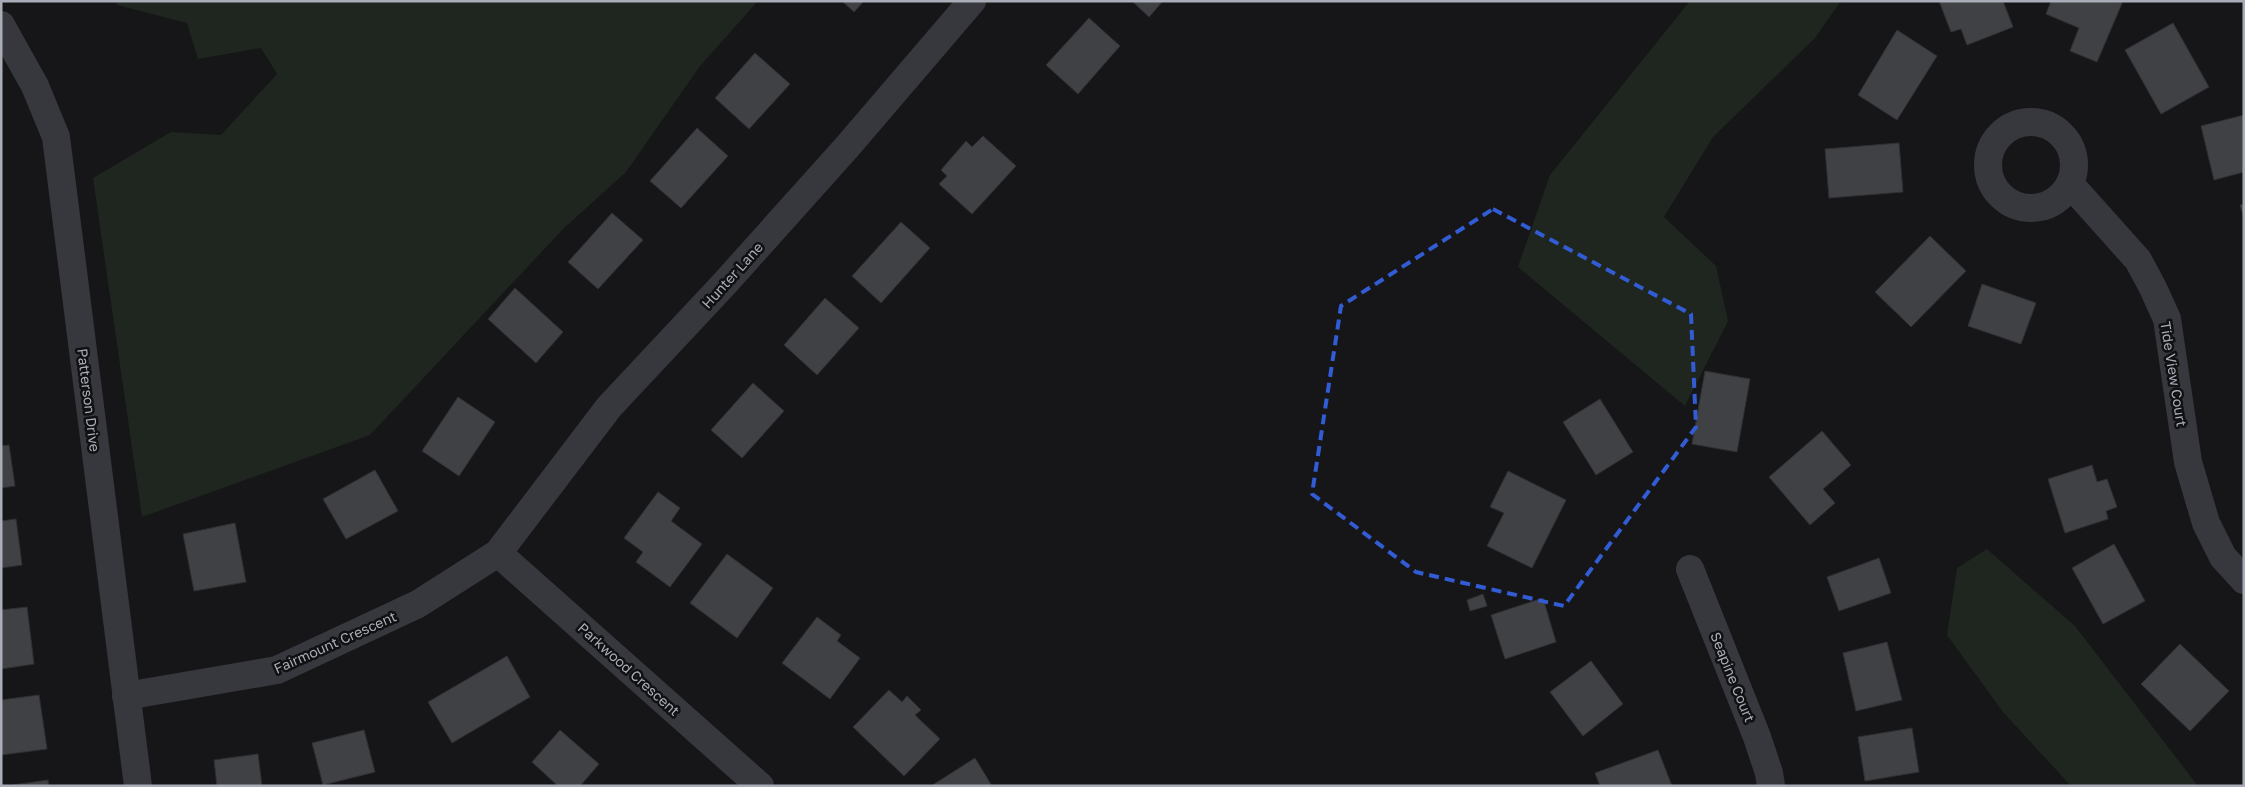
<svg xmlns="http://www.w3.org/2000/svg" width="2245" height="787" viewBox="0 0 2245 787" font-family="'Golos Text',sans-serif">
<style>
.green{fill:#1e261f}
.building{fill:#404145;stroke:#303034}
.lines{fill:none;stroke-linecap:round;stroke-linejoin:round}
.minor{stroke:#37383d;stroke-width:28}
.marked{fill:none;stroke:#325cd3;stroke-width:4;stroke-dasharray:10 6;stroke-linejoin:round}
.labels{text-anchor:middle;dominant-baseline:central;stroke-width:5;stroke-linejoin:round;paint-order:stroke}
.street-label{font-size:14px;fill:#a8adb8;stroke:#111113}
</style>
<rect width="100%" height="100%" fill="#161618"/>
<path class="green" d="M116,1h642l-58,65 -74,106 -63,57 -193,206 -228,82 -49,-339 78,-46 50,3 56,-61 -16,-26 -63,11 -11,-36 -70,-18z
M1690,1h151l-26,37 -102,99 -49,80 52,49 12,55 -43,85 -167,-139 32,-92z
M1987,549l88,77 123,160h-127l-68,-74 -56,-77 10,-67z"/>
<path class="building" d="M842,1h22l-10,11z
M1132,1h31l-14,16z
M1939,1h64l10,26 -46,18 -6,-16 -10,3z
M2051,1h72l-26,61 -27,-11 9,-23 -33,-14z
M1089,18l31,28 -42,48 -32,-29z
M2173,23l36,64 -48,27 -36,-64z
M1897,30l40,26 -40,64 -39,-25z
M755,53l35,31 -41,45 -34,-31z
M2244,115v57l-30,8 -13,-54z
M697,128l31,28 -47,52 -31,-27z
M983,136l33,30 -44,48 -33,-30 8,-8 -6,-6 25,-29 6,6z
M1899,143l4,49 -74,6 -4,-49z
M2244,204v14l-4,-13z
M612,213l31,27 -45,49 -30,-27z
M901,222l29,26 -49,55 -29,-27z
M1930,236l36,35 -55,56 -36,-35z
M1982,284l54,19 -15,41 -53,-18z
M515,288l48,44 -27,31 -48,-44z
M825,298l34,30 -42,47 -33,-30z
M1705,371l45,8 -13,73 -45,-8z
M753,383l31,28 -42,47 -31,-28z
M458,397l37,25 -36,54 -37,-25z
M1600,399l33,53 -37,23 -33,-53z
M1822,431l29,34 -28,24 12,14 -25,22 -41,-48z
M9,445l6,41 -14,2v-42z
M2092,465l5,17 10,-3 10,28 -11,4 2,8 -43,14 -17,-54z
M375,470l23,41 -52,28 -23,-40z
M1508,471l58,29 -34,68 -45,-22 17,-33 -14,-6z
M658,492l22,16 -9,13 31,23 -32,43 -34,-25 7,-10 -19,-14z
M16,519l6,46 -21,3v-47z
M235,523l11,59 -52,9 -11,-57z
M2114,544l31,57 -42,23 -31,-56z
M727,554l46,34 -36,50 -47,-35z
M1879,558l12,35 -52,18 -12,-34z
M1483,594l4,12 -17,5 -3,-11z
M1543,598l13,44 -51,17 -14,-44z
M27,607l7,57 -33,5v-59z
M817,617l24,18 -4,6 23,17 -30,41 -48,-36z
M1887,642l15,58 -46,11 -13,-58z
M2180,644l49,47 -39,40 -49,-47z
M507,656l23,41 -78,46 -24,-41z
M1591,661l32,43 -40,32 -33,-44z
M889,690l13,12 5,-6 14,14 -6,5 25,24 -36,37 -51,-49z
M39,695l8,54 -46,6v-55z
M1912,728l7,44 -54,9 -7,-44z
M364,730l11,42 -52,13 -11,-42z
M560,730l39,34 -19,22h-22l-26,-24z
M1658,750l14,36h-72l-5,-13z
M258,754l4,32h-45l-3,-26z
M975,758l17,28h-61z
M48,780l1,6h-36v-1z"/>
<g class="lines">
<path class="minor" d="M1,25l34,61 21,51 82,649
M1988 165a43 43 0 1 1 86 0a43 43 0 1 1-86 0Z
M2070,184l68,76 15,28 14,31 21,143 18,61 17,34 21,23
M498,553l262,233
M1690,569l67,168 12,36 2,13
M126,696l151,-26 141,-66 80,-51 111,-146 117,-125 121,-135 125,-146"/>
</g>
<path class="marked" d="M1493,209l198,105 5,113 -132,179 -148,-34 -104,-78 29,-188z"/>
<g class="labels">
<g class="street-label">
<text transform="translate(732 275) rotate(-48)">Hunter Lane</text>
<text transform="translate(2174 374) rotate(81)">Tide View Court</text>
<text transform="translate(89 400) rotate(83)">Patterson Drive</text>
<text transform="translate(335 642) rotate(-24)">Fairmount Crescent</text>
<text transform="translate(629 669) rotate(42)">Parkwood Crescent</text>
<text transform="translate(1733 677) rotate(68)">Seapine Court</text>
</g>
</g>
<rect width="2245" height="787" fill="none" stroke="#a8adb8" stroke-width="5"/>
</svg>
